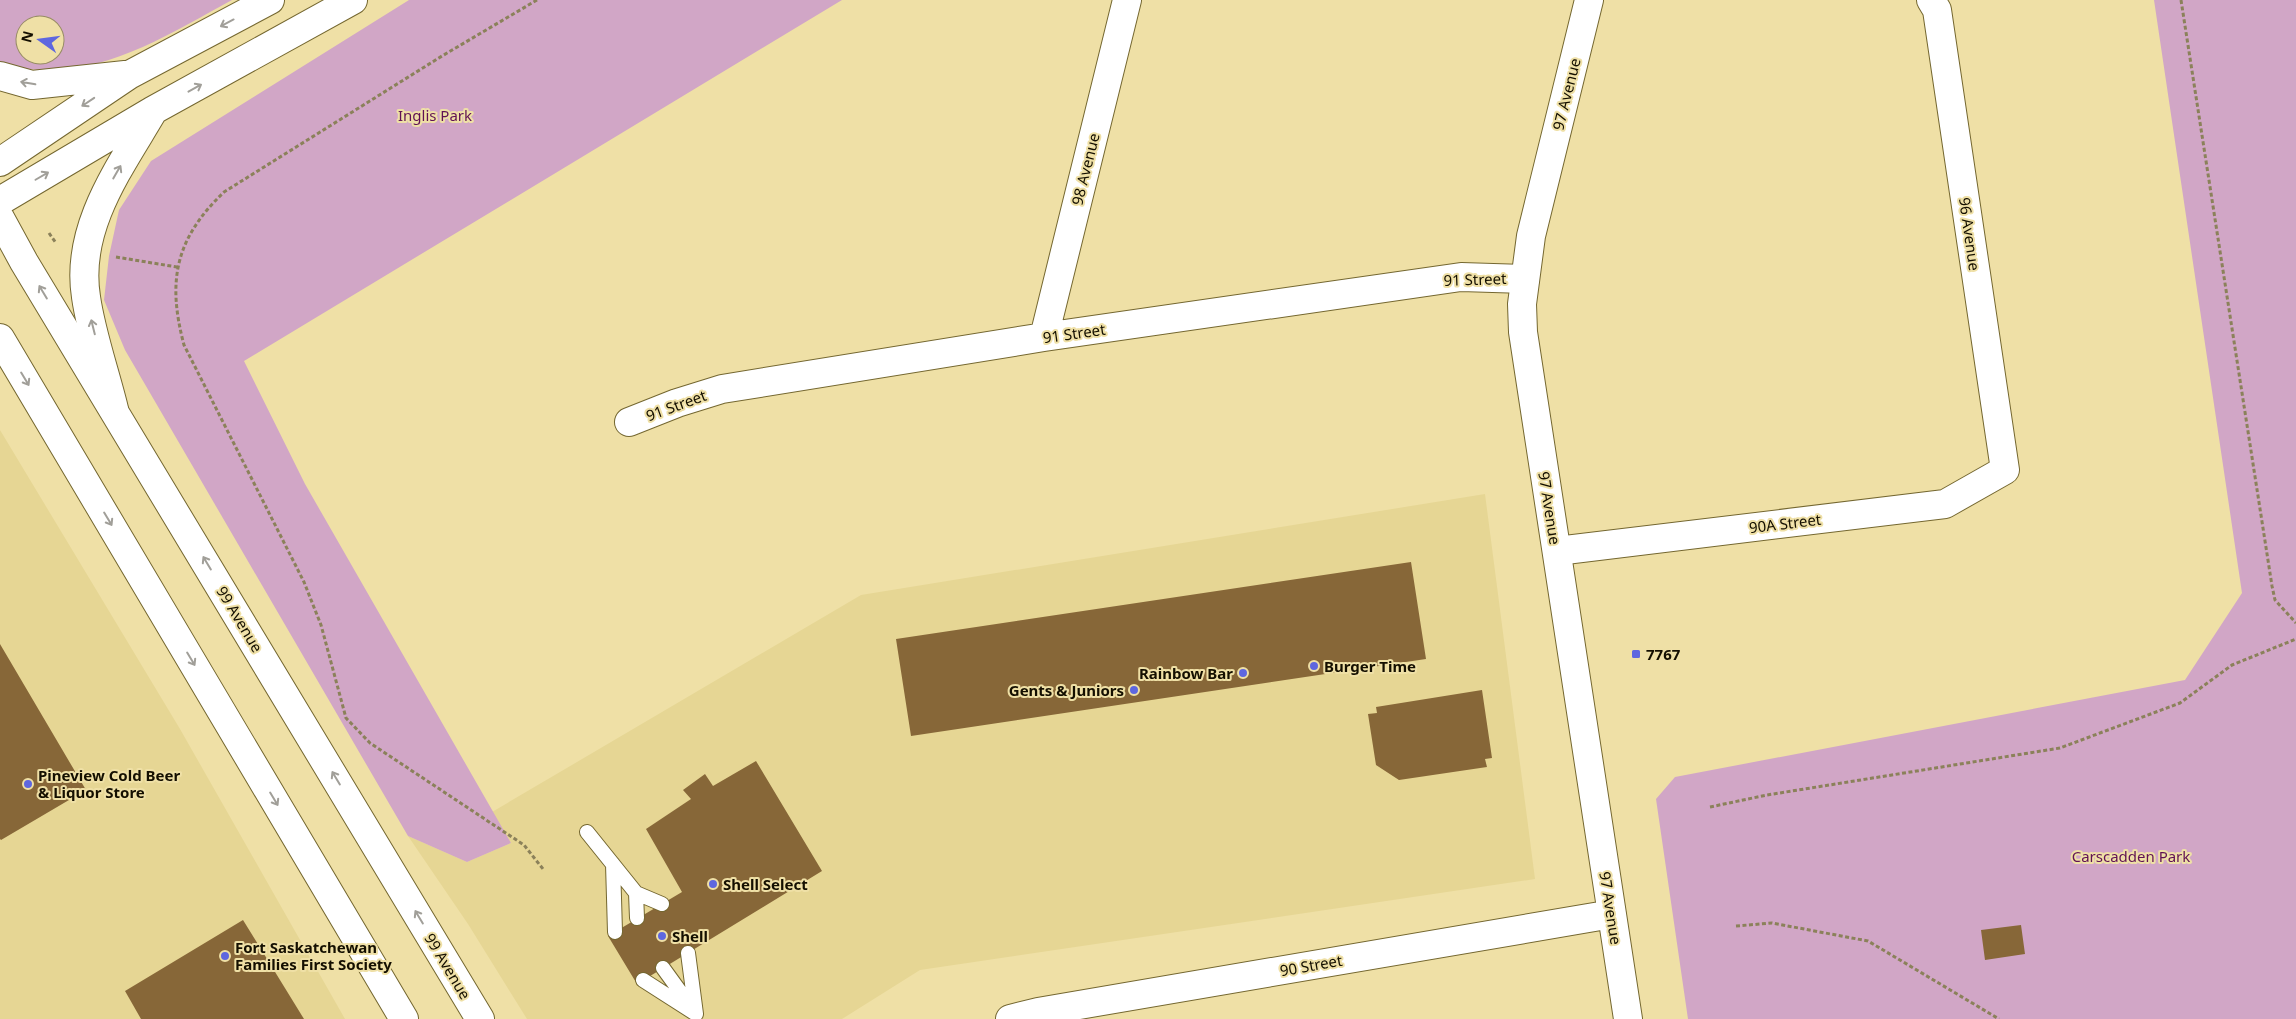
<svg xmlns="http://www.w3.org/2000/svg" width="2296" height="1019" viewBox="0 0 2296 1019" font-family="'Noto Sans',sans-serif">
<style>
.built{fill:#e6d694}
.green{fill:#d1a6c6;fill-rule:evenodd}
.building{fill:#876738}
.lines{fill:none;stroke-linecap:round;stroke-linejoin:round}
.lane-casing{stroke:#746730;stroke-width:16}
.street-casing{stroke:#746730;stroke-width:30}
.secondary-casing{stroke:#746730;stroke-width:30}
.primary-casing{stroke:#746730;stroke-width:30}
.path{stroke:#8b815a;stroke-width:3;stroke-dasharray:4 2.5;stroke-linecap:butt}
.lane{stroke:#fff;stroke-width:14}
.street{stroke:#fff;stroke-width:28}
.secondary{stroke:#fff;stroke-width:28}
.primary{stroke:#fff;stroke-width:28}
.oneway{stroke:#a19f99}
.poi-dot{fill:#5e67df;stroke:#efe0a6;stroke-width:2}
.labels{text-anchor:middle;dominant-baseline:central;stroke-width:4;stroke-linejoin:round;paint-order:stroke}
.street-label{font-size:15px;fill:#140f00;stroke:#efe0a6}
.park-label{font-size:15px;fill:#601154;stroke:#efe0a6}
.poi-label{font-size:15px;font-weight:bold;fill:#140f00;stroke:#efe0a6;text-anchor:start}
</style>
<rect width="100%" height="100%" fill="#efe0a6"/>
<path class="built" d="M0,430l180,299 165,290h-345z
M1485,494l50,385 -615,91 -78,49h-315l-59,-95 -60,-88 59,26 44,-19 -19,-31 369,-217z"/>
<path class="green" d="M0,0h232c-72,39 -147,89 -232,63zM25,25h30v30h-30z
M409,0h433l-598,361 61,123 206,359 -44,19 -59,-26 -283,-486 -21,-50 5,-44 10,-46 32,-49z
M2154,0h142v1019h-608l-32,-220 19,-22 510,-97 57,-87z"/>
<path class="building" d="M1411,562l15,97 -515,77 -15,-97z
M0,644l86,146 -85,50 -1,-1z
M1482,690l10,68 -7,1 2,8 -88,13 -23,-15 -8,-51 9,-1 -1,-6z
M756,761l66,110 -185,113 -29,-48 74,-44 -36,-63 45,-30 -8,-9 22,-16 8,12z
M243,920l61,99h-163l-16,-28z
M2021,925l4,29 -40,6 -4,-30z"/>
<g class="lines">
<g class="lane-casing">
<path id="lane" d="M587,832l49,61 26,11
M613,864l2,68
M636,893l1,25
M688,953l8,61
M663,968l29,40
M643,980l53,34"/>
</g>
<g class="street-casing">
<path id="street" d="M1044,337l83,-337
M629,422l48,-19 45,-14 322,-52 417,-60 64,2
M1557,551l388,-47 60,-34 -68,-460 -6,-10"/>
</g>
<g class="secondary-casing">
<path id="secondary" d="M1589,0l-58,236 -9,68 1,28 105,687
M0,218l24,44 456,757
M0,338l404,681
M1010,1019l28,-7 574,-98"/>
</g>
<g class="primary-casing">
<path id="primary" d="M0,76l32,9 93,-10
M0,162l129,-87 141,-75
M0,201l152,-90 201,-111
M114,409c-9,-37 -23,-76 -28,-112 -11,-69 33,-128 66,-184"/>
</g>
<path class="path" d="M537,0l-95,56 -218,136c-49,47 -57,89 -40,153l120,237 17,43 25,93 24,25 154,102 19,24
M2181,0l91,586 3,14 21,23
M49,233l7,10
M116,257l61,10
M1710,807l57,-12 293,-47 120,-45 52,-38 64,-26
M1736,926l36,-3 96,18 131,78"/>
<use href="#lane" class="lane"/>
<use href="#street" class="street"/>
<use href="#secondary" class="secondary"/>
<use href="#primary" class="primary"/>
</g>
<defs><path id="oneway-shaft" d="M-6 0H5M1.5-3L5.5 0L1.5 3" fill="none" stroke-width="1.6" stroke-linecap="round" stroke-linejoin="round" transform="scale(1.25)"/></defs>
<g class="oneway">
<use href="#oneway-shaft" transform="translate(227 23) rotate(152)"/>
<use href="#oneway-shaft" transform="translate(28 83) rotate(-170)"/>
<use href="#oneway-shaft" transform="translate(195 88) rotate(-29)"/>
<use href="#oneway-shaft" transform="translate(88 102) rotate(146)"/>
<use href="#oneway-shaft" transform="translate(117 172) rotate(-60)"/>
<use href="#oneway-shaft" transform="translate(42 176) rotate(-30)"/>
<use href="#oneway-shaft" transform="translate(43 292) rotate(-121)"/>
<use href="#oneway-shaft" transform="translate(93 327) rotate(-104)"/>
<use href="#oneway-shaft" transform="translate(25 379) rotate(59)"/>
<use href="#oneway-shaft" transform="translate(108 519) rotate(59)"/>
<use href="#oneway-shaft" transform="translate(207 563) rotate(-121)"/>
<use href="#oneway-shaft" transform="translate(191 659) rotate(59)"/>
<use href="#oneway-shaft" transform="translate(336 778) rotate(-121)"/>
<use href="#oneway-shaft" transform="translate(274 799) rotate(59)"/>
<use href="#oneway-shaft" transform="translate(419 917) rotate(-121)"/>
</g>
<g class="poi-dot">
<rect x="1631" y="649" width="10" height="10" rx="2.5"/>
<circle cx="1314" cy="666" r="5"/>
<circle cx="1243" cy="673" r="5"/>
<circle cx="1134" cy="690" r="5"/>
<circle cx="28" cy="784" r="5"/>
<circle cx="713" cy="884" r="5"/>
<circle cx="662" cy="936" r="5"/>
<circle cx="225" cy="956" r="5"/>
</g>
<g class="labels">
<g class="street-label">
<text transform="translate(1566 94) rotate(-76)">97 Avenue</text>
<text transform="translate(1085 169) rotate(-76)">98 Avenue</text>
<text transform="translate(1970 234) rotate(82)">96 Avenue</text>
<text transform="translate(1475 279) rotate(-2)">91 Street</text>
<text transform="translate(1074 333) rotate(-8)">91 Street</text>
<text transform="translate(676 405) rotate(-20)">91 Street</text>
<text transform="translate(1550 508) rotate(81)">97 Avenue</text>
<text transform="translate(1785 523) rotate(-7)">90A Street</text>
<text transform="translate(240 619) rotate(59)">99 Avenue</text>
<text transform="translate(1611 908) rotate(81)">97 Avenue</text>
<text transform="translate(1311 965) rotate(-10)">90 Street</text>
<text transform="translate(448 966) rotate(59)">99 Avenue</text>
</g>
<g class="park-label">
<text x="435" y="115">Inglis Park</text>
<text x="2131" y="856">Carscadden Park</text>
</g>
<g class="poi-label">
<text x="1646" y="654">7767</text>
<text x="1324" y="666">Burger Time</text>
<text x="1233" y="673" text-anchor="end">Rainbow Bar</text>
<text x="1124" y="690" text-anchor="end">Gents &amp; Juniors</text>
<text x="38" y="775">Pineview Cold Beer<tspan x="38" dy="17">&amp; Liquor Store</tspan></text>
<text x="723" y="884">Shell Select</text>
<text x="672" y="936">Shell</text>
<text x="235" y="947">Fort Saskatchewan<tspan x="235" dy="17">Families First Society</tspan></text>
</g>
</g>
<g transform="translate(40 40) rotate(284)"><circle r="24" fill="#efe0a6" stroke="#978c64"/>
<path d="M0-4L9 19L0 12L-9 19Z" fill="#5e67df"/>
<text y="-8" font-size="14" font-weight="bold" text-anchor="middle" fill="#140f00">N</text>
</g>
</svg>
